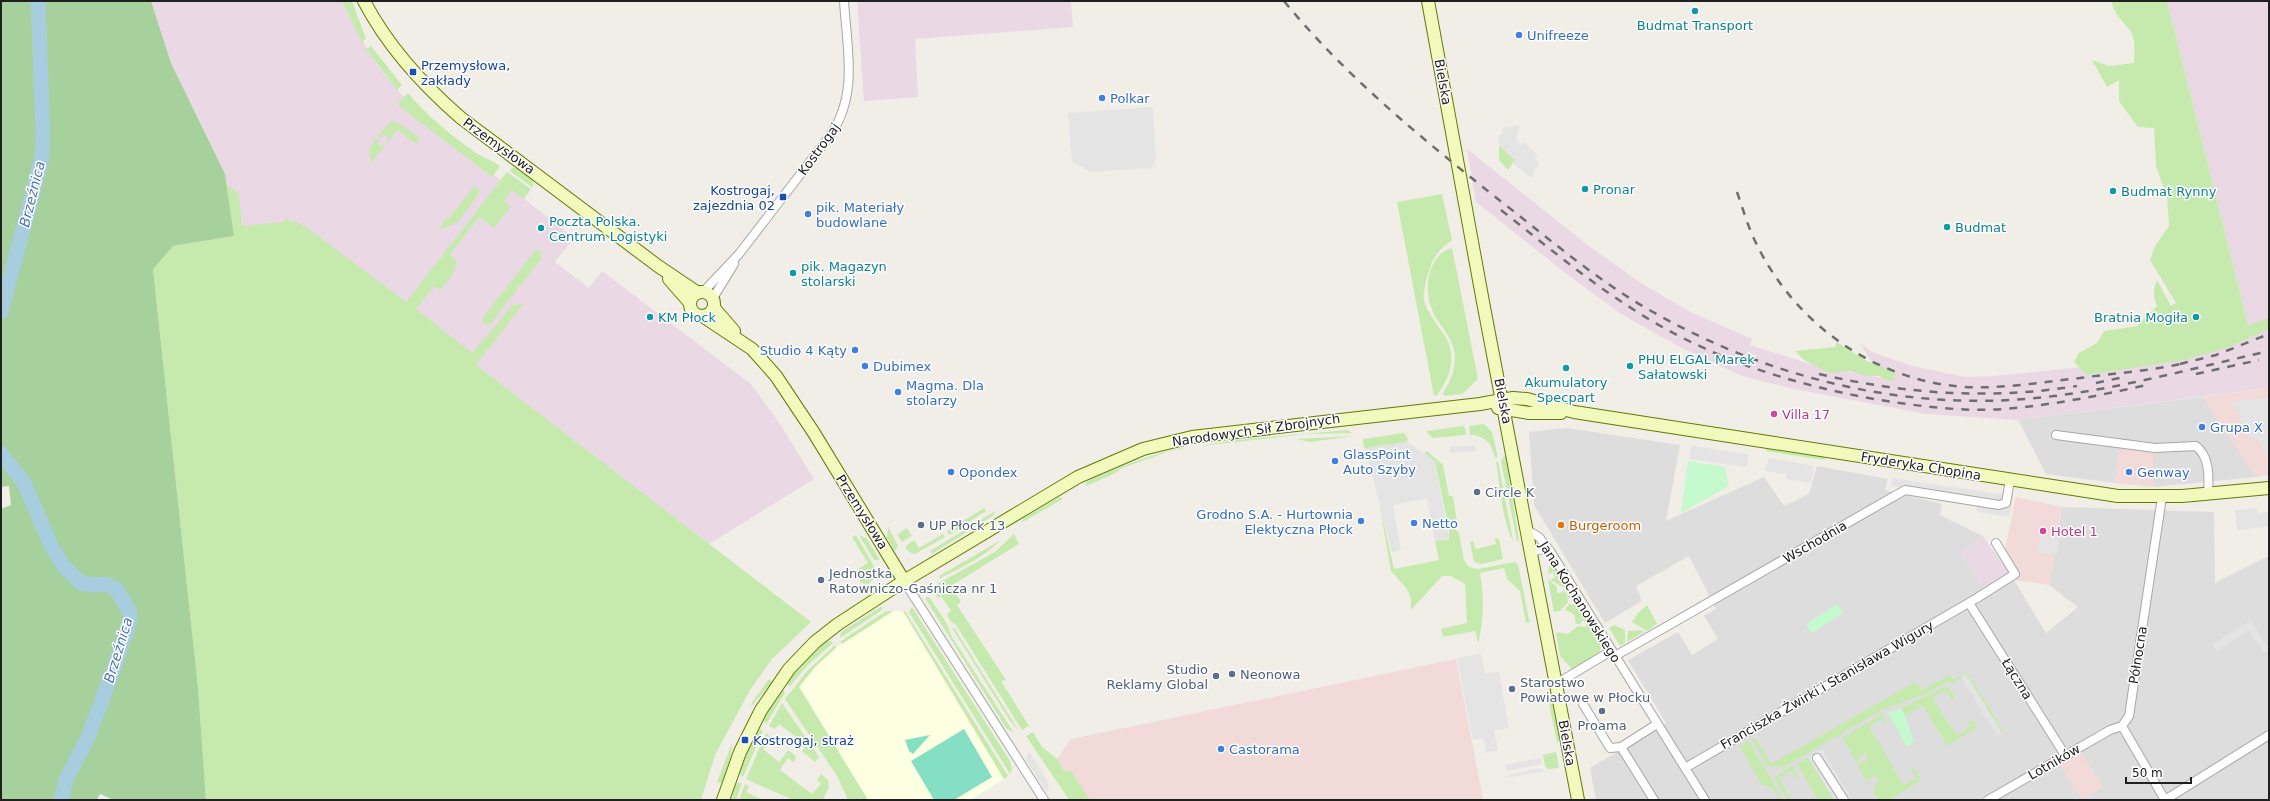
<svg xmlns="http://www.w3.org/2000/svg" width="2270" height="801" viewBox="0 0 2270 801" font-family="'DejaVu Sans',sans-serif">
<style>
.residential{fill:#dedddd}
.commercial{fill:#f1dad7}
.industrial{fill:#ead9e5}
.education{fill:#fcffe2}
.grass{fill:#c6eaad}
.forest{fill:#a6d09c}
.park{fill:#c5face}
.pitch{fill:#85dfc4}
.parking{fill:#e4e4e4}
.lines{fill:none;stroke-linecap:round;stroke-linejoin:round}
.river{stroke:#a8cdde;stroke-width:15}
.street-casing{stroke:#a7a7a7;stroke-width:10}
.secondary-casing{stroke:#637a05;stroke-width:14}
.street{stroke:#fff;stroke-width:8}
.secondary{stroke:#f1fabc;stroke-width:12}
.rail{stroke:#6e6e6e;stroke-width:2.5;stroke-dasharray:8 8;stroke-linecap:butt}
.culture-dot{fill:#0f9aa8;stroke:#fff;stroke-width:1.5}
.shop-dot{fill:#3f7fe0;stroke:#fff;stroke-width:1.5}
.transit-dot{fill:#1a4fb4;stroke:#fff;stroke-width:1.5}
.hotel-dot{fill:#d1479c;stroke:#fff;stroke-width:1.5}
.service-dot{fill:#5c6f8a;stroke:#fff;stroke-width:1.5}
.food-dot{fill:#e8710a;stroke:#fff;stroke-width:1.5}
.labels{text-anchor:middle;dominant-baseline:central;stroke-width:3;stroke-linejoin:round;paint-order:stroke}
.culture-label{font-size:13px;fill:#0d838f;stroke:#fff;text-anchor:start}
.shop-label{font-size:13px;fill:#366cbe;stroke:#fff;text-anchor:start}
.transit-label{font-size:13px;fill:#164399;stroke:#fff;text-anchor:start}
.street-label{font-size:13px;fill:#202020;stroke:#fff}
.hotel-label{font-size:13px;fill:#b23c85;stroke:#fff;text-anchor:start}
.service-label{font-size:13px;fill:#4e5e75;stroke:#fff;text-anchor:start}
.food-label{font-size:13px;fill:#c56008;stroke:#fff;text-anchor:start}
.water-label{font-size:14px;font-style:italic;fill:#4c75b1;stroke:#fff}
</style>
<rect width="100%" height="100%" fill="#f1eee7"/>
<path class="residential" d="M2203,397l53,80 -102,10v-34l-35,-4 -4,34 -69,-9 -28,-54z
M1566,428l114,17 -14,76 98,-44 20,29 25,-12 8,-28 71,13 -3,11 57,14 -2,11 43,21 -22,18 28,42 25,-16 32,53 32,-26 -29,-22 13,-78 152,5 1,71 54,-27v244h-673l-6,-32 76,-45 -38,-63 50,-28 14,23 26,-16 -14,-23 12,-7 -27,-53 -53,30 6,15 -37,22 -71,-118 -5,-73z"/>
<path class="commercial" d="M2269,388v87l-13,2 -53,-80z
M2119,448l35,5v34l-39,-4z
M2016,497l46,10 -13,78 -35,-5 -12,-17z
M1456,659l27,141h-393l-19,-29 -6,1 -8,-13 14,-20z
M2081,752l22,35 -21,13 -22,-35z"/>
<path class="industrial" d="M151,1h191l27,52 15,21 31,36 36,31 123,97 -19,24 34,26 13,-17 149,113 27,37 36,58 -105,65 -303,-232 -172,-76 -9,-62 -54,-111z
M857,1h214l2,26 -158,12 3,58 -54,4z
M2167,1h102v387l-251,32 -92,-6 -132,-25 -52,-13 -66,-31 -55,-31 -53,-39 -92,-73 -9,-53 122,97 52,37 49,29 62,27 -2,6 57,18 74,15 -21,-35 12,9 40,14 53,11 30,-1 157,-16 96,-35z
M1983,536l31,44 -25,16 -28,-42z"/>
<path class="education" d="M893,611h10l101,168 -34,21h-102l-69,-114 30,-34z"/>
<path class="grass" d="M342,1h10l14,38 -4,3z
M2111,1h56l81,324 21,-7v11l-37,17 -47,14 -99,15 -12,-13 5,-9 18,-10 7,-12 33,-5 20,-20c-4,-10 -4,-16 0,-26l14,26 5,-3 -26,-43 5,-14 14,-20 -2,-29 -11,-31 -2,-38 -16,-1 -19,-26v-21l-12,7 -15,-27 17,6 25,-3c0,-9 2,-22 -3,-31 -9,-13 -15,-14 -20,-31z
M371,46l31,39 -5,5 -28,-37 -3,-4z
M408,93c19,23 43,42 68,60 8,5 16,7 24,13l-8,11 -93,-71v-5z
M395,121l25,17 -4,6 -19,-14 -10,13 -1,-1 2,-4 -4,-4 -3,4 -3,-2 11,-13z
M376,138l3,2 -2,3 4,3 4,-1 -14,18 -2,-14z
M1499,145l16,15 -7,10 -9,-10z
M512,168h6l15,10v10l-23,-17z
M507,172l24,17 -7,10 -12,-9 -8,11 7,6 -17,21 -15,-11 -29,38 6,4c1,13 -8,22 -16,31l-6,-4 -18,23 56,44 41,-48 11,-2 -48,62 335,257 -39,37 -22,31 -35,65 -14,45h-495l-8,-112 -47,-438 83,-14 -7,-51 12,9 3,32 41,-4 4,-4 6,5 2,-2 11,6 100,75z
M476,186l4,6 -22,30 -19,8 7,-12 2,1 25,-31z
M1442,194l10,46c-18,12 -23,26 -27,46 -1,6 -2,10 -1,15 4,12 12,22 19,32 15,22 8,43 -6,62l-3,1 -37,-194z
M1452,248l26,131 -16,15 -18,2 -1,-3c9,-14 15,-30 10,-46 -4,-15 -16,-24 -21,-37 -9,-21 -4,-56 20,-62z
M536,249l5,4v6l-50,64 -5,2 -5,-5z
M1837,342l28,18 30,13 -1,7 -5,1 -10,-5h-15l-13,-5 -22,2 -25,-13 -9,-9 40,-4z
M1484,424l8,8 6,25 -3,1c-3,-14 -10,-23 -25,-23l-1,-9z
M1463,426l2,2 1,7 -33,3 -6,-5v-2z
M1347,430l5,3 -45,1 -107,12 36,-6z
M1404,433l4,6 -1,3 -41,8 -3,-6v-5z
M1354,436l-44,6 -14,-3z
M1181,448h4l-18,4 -47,17 -4,4 -30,13v-4c30,-14 62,-27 95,-34z
M1769,448l56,8v4l-60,-9z
M1427,451l16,14 6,31h4l4,26 -7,1 -3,-3 -12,-59 -11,-8z
M1506,456l13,84 -2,1 -16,-80 2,-4z
M1498,461l15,79c-11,-17 -13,-56 -17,-78z
M1060,497l3,2 -42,24 3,-5z
M1379,502l15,67 45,-9 -4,-19 14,-2v-9l5,-2 5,5 5,27 5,7 9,2 37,-7 3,2 11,56 2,2 -5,1 -6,-32 -13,-12 -3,-11 -24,5c4,20 4,50 -2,70l-3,-12 -32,6 -2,-8 26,-6 -2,-39 -14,-8h-9l-31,34v-11l-4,-10 -16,-18z
M984,508l2,3 -37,24 -2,-4z
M995,511l-1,4 -62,39 -2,-3z
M888,526l10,20 -3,5 -8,-13z
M907,528l5,8 -10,6 -5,-7z
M943,534l2,3 -30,17 -6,-2 -4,-5 9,-7 5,8z
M1014,534l5,10 -65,40 -1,5 8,13 -4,3 49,75 -5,1 28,45 -7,4 -66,-105 -6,-4 -3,-7 4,-3 -10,-15 -3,2 -4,-7 3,-7 58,-32z
M856,535l20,35 -1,8 -8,7 -7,-3v-5l-4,-2 -5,2 -2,-2 19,-12 -16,-26z
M859,535l8,4 13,21h-6z
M1495,538l4,1 4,20 -21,5 -8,-2 -4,-20 3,-1 3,8 20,-5z
M1001,540c-17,17 -40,28 -61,38l-1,-2z
M1553,563l49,81 -3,9 -27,16 -12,-13 -4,-24 12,2 10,-8 8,1 1,-4 -4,-3 -3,4h-4l-2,-10 -9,-4 4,-6 4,1 2,-4 -3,-4 -3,1 -4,-10 -15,-8 5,-3 -2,-5 -5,2 1,-8z
M1548,579l9,8v6h4l2,-3 4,4 1,8 -8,9 -6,1z
M927,597l3,1 17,26 5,13 62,96 -8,-5 -81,-130z
M1647,605l10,19 -10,7 -15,-9 6,-9z
M882,606v4l-42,28 1,-6z
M912,607l98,154 2,8 -2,5 -101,-162z
M886,611h7l-51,33 -1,-3z
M903,611h2l103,165 -4,3z
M1614,625l11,5v13l-5,3 -11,-18z
M952,628l3,1 64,102 -9,-10z
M1642,630l2,2 -17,10 1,-11z
M827,640l6,3 -25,22 -18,21 -5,-2 14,-19z
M835,645l1,3 -21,19 -16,20 69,113h-20l-11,-24 -52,-77 23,-29z
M1967,672l37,60 -2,1 -36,-58 -15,9 -3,-3 -23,13 -43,16 -98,57 -17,-1 -15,-27 3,-2 16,27 144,-82 7,8 27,-15 4,5z
M769,679l3,3 -22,26 3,-7z
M1946,686l9,10 -1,3 -2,2 -7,-11 -13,8 25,37 13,-8 -2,-5 4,-2 6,7 -31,19 -24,-41 -18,11 -3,-8z
M782,688l3,5 -19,31 -4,-6z
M1551,691l8,42v7l-2,3 -10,-50z
M782,703l37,54 -4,5 -13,-11 4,-6 -27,-21 -4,5 -6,-3z
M1882,714l4,9 -2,1 -3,-5 -12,7 35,59 12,-7 -5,-8 3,-2 6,9 -1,5 -30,18h-11l-5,-9 3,-2 -2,-3 5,-4 -4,-7 -7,5 3,9 -14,-25 11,-4 -3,-7 -6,3 2,3 -5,3 -14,-24z
M759,729l4,2 -20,46 -5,-4 19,-43z
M1033,732l9,15 15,12 7,12h7l19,29h-21l-43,-64z
M766,733l6,5 -9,11 16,13 9,-12 8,6 -2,7 -6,-5 -8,12 32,24 9,-10 -4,-4 4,-6 7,6 1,7 -6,13h-30l-47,-21z
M1749,741l34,59h-3l-5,-10 -14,-6 -21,-38z
M732,743l-1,16 -8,24 -6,-1z
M1556,752l3,16 -11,1 -3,-3 -2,-11z
M1808,757l26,43h-16l-21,-36z
M1793,765l4,12 -2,1 -4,-7 -12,7 13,22h-4l-14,-23z
M736,783h6l-6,17h-5z
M745,784l4,3 -3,5 17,8h-24z"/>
<path class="forest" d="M1,1h150l20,62 54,111 9,62 -61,10 -20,23 45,419 8,112h-92l-14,-6 -3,6h-96v-291l10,-4 -2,-19 -8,1z"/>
<path class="park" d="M1688,461l37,6 4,19 -48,27z
M1837,604l6,9 -31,20 -6,-9z
M1902,708l12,34 -7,5 -19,-34z"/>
<path class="pitch" d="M964,729l28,48 -38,23h-20l-23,-39z
M930,735l-17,19 -4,-3 -4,-11z"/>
<path class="parking" d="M1153,107l3,53 -5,8 -60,4 -19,-11 -4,-48z
M1520,125l-4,14 5,6 3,-3 14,14 -3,3 4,4 -8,15 -19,-15 3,-3 -16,-15v-10l3,-1 1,-6z
M2269,398v57l-5,1 -1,-10h-3l-1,-6h-9l-2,-16 -7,1 -1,-16 -6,1 -1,-9z
M1407,442l28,19 14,77 -14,3 -8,-43 -34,7 8,45 -9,2 -27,-104z
M1475,445l1,6 -26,2v-6z
M1691,446l57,8 -1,13 -58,-8z
M1769,458l45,8 -3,17 -25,-4v-5l-21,-3z
M1892,478l121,18 -3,21 -33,-5 1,-14 -87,-12z
M2257,508l1,5 11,-1v14l-32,4 -2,-20z
M2041,535l18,3 -2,17 -20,-3z
M2251,620l18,30 -5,3 -15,-23 -33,22 -4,-7z
M1481,654l4,20 14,-2 10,56 -15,2 4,20 -12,3 -3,-15 -10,2 -16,-82z
M1966,674l36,59 -5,3 -36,-59z
M1822,749l30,51h-18l-26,-43z
M1029,751l20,33 -2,9 -21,-33z
M1540,758l2,6 -35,7 -2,-6z
M1541,768l4,3 -40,7 3,-3z"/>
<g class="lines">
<path class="river" d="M1,312l41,-154 1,-24 -5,-133
M1,454l22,27 29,66 12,20 17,16 13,2 12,-1 11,6 13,22 -1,11 -14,42 -26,70 -23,45 -5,20"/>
<g class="street-casing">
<path id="street" d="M703,292l36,-38 90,-117c30,-42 18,-87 15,-136
M713,298l21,-34
M2056,435l99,13 41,-2c14,11 13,31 12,48
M1527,530l12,7 11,14 155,249
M1531,552l12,-3 7,2
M904,581l140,219
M1969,603l96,152
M1615,656l290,-166 94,15 7,-2 4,-23
M1556,684l55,-33
M1583,704l27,44 11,-1 36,-23
M2122,726l7,-10 33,-219
M2122,726l43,74 104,-65
M1621,747l33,53
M1817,758l27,42
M1685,768l292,-170 38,-24 -19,-31
M1988,800l122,-70 12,-4"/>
</g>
<g class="secondary-casing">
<path id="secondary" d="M364,1c24,46 59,84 97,117l197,148 40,27
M1428,1l55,301 95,498
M669,279l21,24
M690 304a12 12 0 1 1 24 0a12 12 0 1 1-24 0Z
M714,308l20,23
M704,317l48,32 24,27 38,57 90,148
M1498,408l31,5h32
M723,800l17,-48 21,-42 28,-41 26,-27 23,-18 66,-43 174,-104 65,-28 49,-12 288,-33 33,-6 14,1 47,13 544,84h64l87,-8"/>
</g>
<use href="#street" class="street"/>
<use href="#secondary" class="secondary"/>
<path class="rail" d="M1284,1c64,78 141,140 219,202 49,38 96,79 150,109 121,69 263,102 401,84 73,-9 144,-29 215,-45
M1737,192c6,17 11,35 19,51 39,81 119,138 209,144 39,2 77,-5 115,-9 35,-5 71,-7 105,-15
M1501,210c42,33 82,67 127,96 75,50 158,77 246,93 43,7 87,13 130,10 50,-4 98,-14 147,-25
M2180,364l36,-9 53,-21
M1819,374c86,20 171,26 258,12
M2196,374l63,-14
M2096,383l28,-6"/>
</g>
<g class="culture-dot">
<circle cx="1695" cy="11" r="4"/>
<circle cx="1585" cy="189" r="4"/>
<circle cx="2113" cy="191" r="4"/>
<circle cx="1947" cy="227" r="4"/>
<circle cx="541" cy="228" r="4"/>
<circle cx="793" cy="273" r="4"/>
<circle cx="650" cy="317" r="4"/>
<circle cx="2196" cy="317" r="4"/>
<circle cx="1630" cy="366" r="4"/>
<circle cx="1566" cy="368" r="4"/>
</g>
<g class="shop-dot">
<circle cx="1519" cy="35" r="4"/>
<circle cx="1102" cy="98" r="4"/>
<circle cx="808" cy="214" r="4"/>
<circle cx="855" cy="350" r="4"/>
<circle cx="865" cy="366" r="4"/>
<circle cx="898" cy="392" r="4"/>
<circle cx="2202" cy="427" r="4"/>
<circle cx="1335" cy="461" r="4"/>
<circle cx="951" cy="472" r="4"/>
<circle cx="2129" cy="472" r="4"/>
<circle cx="1361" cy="521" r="4"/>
<circle cx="1414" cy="523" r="4"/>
<circle cx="1221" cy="749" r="4"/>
</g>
<g class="transit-dot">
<rect x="409" y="68" width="8" height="8" rx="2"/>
<rect x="779" y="193" width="8" height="8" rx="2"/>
<rect x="741" y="736" width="8" height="8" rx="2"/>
</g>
<g class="hotel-dot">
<circle cx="1774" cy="414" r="4"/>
<circle cx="2043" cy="531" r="4"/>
</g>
<g class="service-dot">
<circle cx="1477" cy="492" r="4"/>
<circle cx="921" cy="525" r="4"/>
<circle cx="821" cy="580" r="4"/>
<circle cx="1232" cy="674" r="4"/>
<circle cx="1216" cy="676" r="4"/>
<circle cx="1512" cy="689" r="4"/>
<circle cx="1602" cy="711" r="4"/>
</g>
<circle class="food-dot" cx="1561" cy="525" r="4"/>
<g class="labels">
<g class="culture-label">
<text x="1695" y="25" text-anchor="middle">Budmat Transport</text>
<text x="1593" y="189">Pronar</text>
<text x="2121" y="191">Budmat Rynny</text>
<text x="549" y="221">Poczta Polska.<tspan x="549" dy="15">Centrum Logistyki</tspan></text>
<text x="1955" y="227">Budmat</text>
<text x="801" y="266">pik. Magazyn<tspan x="801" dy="15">stolarski</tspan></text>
<text x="658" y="317">KM Płock</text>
<text x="2188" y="317" text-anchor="end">Bratnia Mogiła</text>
<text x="1638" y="359">PHU ELGAL Marek<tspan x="1638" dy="15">Sałatowski</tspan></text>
<text x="1566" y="382" text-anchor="middle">Akumulatory<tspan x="1566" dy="15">Specpart</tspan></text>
</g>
<g class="shop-label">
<text x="1527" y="35">Unifreeze</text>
<text x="1110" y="98">Polkar</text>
<text x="816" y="207">pik. Materiały<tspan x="816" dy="15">budowlane</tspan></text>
<text x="847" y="350" text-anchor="end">Studio 4 Kąty</text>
<text x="873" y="366">Dubimex</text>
<text x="906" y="385">Magma. Dla<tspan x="906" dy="15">stolarzy</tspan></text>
<text x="2210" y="427">Grupa X</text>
<text x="1343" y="454">GlassPoint<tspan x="1343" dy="15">Auto Szyby</tspan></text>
<text x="959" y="472">Opondex</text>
<text x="2137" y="472">Genway</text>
<text x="1353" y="514" text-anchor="end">Grodno S.A. - Hurtownia<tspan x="1353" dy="15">Elektyczna Płock</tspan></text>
<text x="1422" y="523">Netto</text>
<text x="1229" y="749">Castorama</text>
</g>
<g class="transit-label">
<text x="421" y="65">Przemysłowa,<tspan x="421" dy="15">zakłady</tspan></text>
<text x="775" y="190" text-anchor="end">Kostrogaj,<tspan x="775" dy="15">zajezdnia 02</tspan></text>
<text x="753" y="740">Kostrogaj, straż</text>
</g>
<g class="street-label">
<text transform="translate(1443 82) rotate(80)">Bielska</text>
<text transform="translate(499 146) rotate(36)">Przemysłowa</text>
<text transform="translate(819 149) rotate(-54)">Kostrogaj</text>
<text transform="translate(1503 401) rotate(79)">Bielska</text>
<text transform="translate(1256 430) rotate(-8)">Narodowych Sił Zbrojnych</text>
<text transform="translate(1921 466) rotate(9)">Fryderyka Chopina</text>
<text transform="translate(862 512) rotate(58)">Przemysłowa</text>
<text transform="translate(1815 542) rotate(-30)">Wschodnia</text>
<text transform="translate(1580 602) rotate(58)">Jana Kochanowskiego</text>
<text transform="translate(2138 655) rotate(-81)">Północna</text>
<text transform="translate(2017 679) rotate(58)">Łączna</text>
<text transform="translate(1827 685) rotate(-30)">Franciszka Żwirki i Stanisława Wigury</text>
<text transform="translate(1567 743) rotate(80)">Bielska</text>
<text transform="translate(2054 762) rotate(-30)">Lotników</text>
</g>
<g class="hotel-label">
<text x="1782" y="414">Villa 17</text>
<text x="2051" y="531">Hotel 1</text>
</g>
<g class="service-label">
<text x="1485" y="492">Circle K</text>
<text x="929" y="525">UP Płock 13</text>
<text x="829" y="573">Jednostka<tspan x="829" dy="15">Ratowniczo-Gaśnicza nr 1</tspan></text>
<text x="1208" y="669" text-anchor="end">Studio<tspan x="1208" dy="15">Reklamy Global</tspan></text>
<text x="1240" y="674">Neonowa</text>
<text x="1520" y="682">Starostwo<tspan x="1520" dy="15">Powiatowe w Płocku</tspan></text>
<text x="1602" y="725" text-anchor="middle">Proama</text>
</g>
<g class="food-label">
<text x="1569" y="525">Burgeroom</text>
</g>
<g class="water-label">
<text transform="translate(32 194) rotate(-76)">Brzeźnica</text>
<text transform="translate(118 650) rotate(-73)">Brzeźnica</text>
</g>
</g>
<rect width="2270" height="801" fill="none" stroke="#202020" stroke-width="4"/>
<path d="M2126 777v6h65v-6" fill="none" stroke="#202020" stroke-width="2"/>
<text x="2132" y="777" font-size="12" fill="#202020" stroke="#ffffff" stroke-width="3" paint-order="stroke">50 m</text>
</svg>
